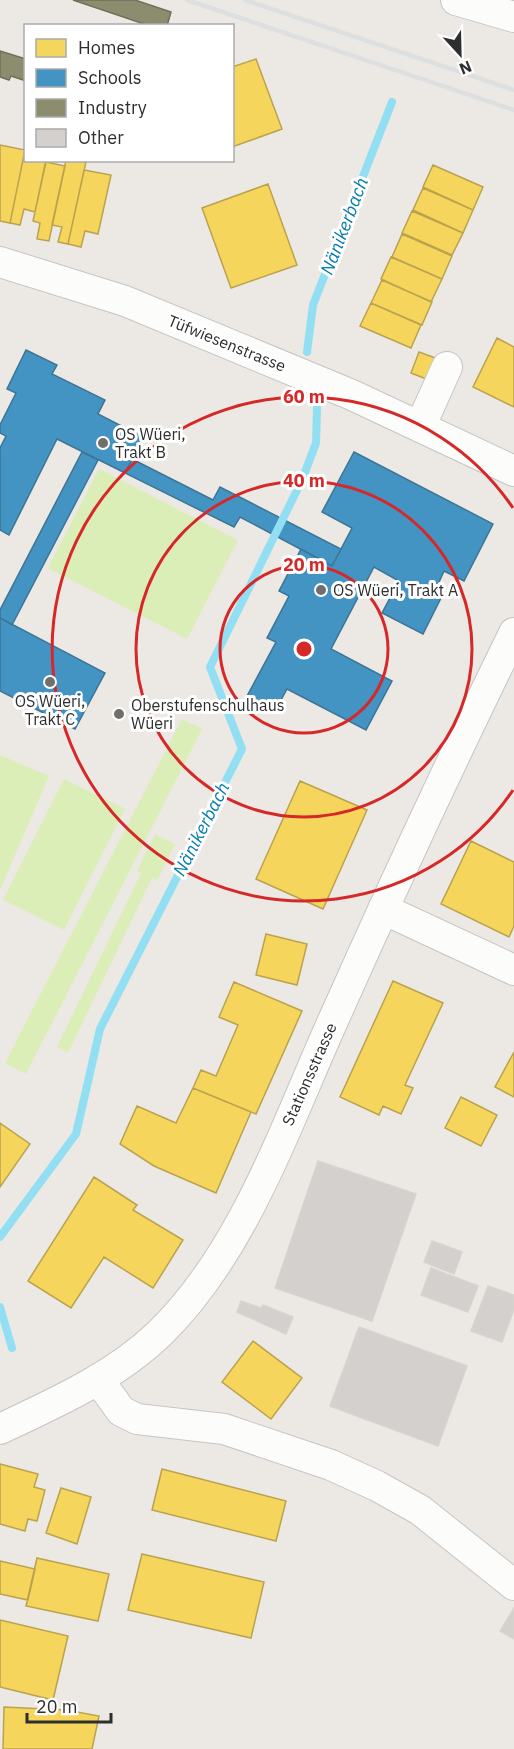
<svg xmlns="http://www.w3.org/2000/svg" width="514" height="1749" viewBox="0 0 514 1749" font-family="'IBM Plex Sans',sans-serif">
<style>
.pitch{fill:#dceeb8}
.homes{fill:#f6d55c;stroke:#baa34e;stroke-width:1.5}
.schools{fill:#4393c3;stroke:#3d7596;stroke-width:1.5}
.industry{fill:#8c8c6e;stroke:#70705b;stroke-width:1.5}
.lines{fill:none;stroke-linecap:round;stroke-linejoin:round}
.stream{stroke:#92def3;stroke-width:8}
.building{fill:#d3d0cd;stroke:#d7d4d0;stroke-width:1.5}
.minor-casing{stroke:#c6c5c5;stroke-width:32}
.minor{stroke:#fcfcfb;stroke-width:30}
.rail{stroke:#dedfe1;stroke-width:4.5}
.ring{fill:none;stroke:#d62828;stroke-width:3}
.poi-dot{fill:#706f6e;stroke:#fff;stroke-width:2}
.labels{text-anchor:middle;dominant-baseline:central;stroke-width:6;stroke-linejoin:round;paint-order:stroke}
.street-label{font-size:16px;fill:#2e2e2e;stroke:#fff}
.poi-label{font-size:16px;fill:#2e2e2e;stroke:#fff;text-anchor:start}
.water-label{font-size:18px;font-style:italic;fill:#027bae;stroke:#fff}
.centre{fill:#d62828;stroke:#fff;stroke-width:3}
.ring-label{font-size:18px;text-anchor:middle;font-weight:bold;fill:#d62828;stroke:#fff;stroke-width:6;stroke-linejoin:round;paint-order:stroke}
</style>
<rect width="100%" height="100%" fill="#ece8e4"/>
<path class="pitch" d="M99,469l139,71 -51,99 -139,-71z
M182,719l20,10 -176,345 -21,-11z
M0,755l49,21 -49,114z
M64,779l61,30 -61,121 -61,-30z
M155,834l20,10 -18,37 -5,-3 -84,175 -11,-6 84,-174 -4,-2z"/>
<path class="homes" d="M256,59l26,70 -50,18v-80z
M0,145l25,5 -15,73 -10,-2z
M25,150l1,10h20l-11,52 -11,-3 -4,16 -10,-2z
M66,160l20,2 -18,82 -10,-2 4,-15 -10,-2z
M46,162l19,4 -16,75 -12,-2 3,-16 -7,-2z
M433,165l50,22 -10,23 -50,-23z
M84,170l27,5 -13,59 -13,-3 -4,16 -13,-3z
M268,184l29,81 -66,23 -29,-80z
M423,188l50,22 -10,23 -50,-23z
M412,211l51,22 -11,22 -50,-22z
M402,234l50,22 -10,23 -50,-22z
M391,257l51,22 -11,23 -50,-23z
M382,280l50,22 -10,23 -51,-22z
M371,303l50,22 -10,23 -51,-22z
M497,338l17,9v60l-41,-20z
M419,352l19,7 -9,21 -18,-7z
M300,781l67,29 -44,99 -67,-30z
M471,841l43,21v64l-5,11 -68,-33z
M266,934l41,10 -10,41 -41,-10z
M393,981l50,22 -38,82 8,3 -12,26 -18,-8 -4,9 -39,-18z
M234,982l68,29 -46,103 -63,-26 8,-18 15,6 22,-51 -19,-8z
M514,1052v45l-19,-10z
M193,1088l58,24 -35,81 -62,-27 -34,-22 17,-38 39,17z
M461,1097l36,18 -16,31 -36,-18z
M0,1123l30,21 -30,43z
M94,1177l43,28 -4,5 50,30 -30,48 -49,-31 -33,51 -43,-27z
M253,1341l49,37 -31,41 -49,-37z
M0,1464l38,10 -4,13 11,3 -8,31 -9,-2 -3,12 -25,-7z
M162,1469l124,32 -10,40 -124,-31z
M61,1488l30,9 -14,47 -31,-11z
M142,1554l122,28 -13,56 -123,-28z
M37,1558l72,16 -11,47 -72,-15z
M0,1561l35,8 -7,31 -28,-6z
M0,1620l68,16 -15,64 -53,-13z
M4,1707l62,3 33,6 -7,33h-89z"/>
<path class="schools" d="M26,350l31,15 -5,9 53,26 -7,14 45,23 -18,36 -68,-34 -48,96 -9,-5v-82l6,-12 -6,-3v-8l16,-32 -9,-4z
M82,452l16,8 -86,165 -12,-7v-8z
M354,452l139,72 -29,57 -20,-10 -8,18 7,5 -20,40 -41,-21 17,-32 -25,-14 -43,82 61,32 -26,49 -79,-41 -13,24 -28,-15 30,-56 -9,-4 22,-42 -10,-5 22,-42 31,17 20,-38 -30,-16z
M132,459l81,41 7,-13 121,62 -9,17 -92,-49 -6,10 -109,-54z
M0,618l105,55 -30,56 -75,-38z"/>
<path class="industry" d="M73,0h62l36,12 -4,14h-17z
M0,51l26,8v22l-15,-5 -2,4 -9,-3z"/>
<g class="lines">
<path class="stream" d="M307,352l6,-47 79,-203
M0,1237l76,-103 24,-105 142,-280 -32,-82 92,-187 14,-37 1,-35
M0,1307l12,41"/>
</g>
<path class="building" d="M318,1161l98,33 -44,127 -97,-33z
M432,1241l30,11 -8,22 -30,-12z
M431,1268l47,18 -10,26 -47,-17z
M488,1286l26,9v14l-12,33 -31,-11z
M241,1301l20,7 2,-3 30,12 -7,17 -49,-22z
M359,1327l108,39 -29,80 -108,-40z
M514,1608v31l-14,-8z"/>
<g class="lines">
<g class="minor-casing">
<path id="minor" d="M456,0l58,17
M0,262l125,39 227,94 162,76
M420,427l27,-60
M383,909l131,61
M98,1379l23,32 16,8 87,10 107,36 46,21 43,24 94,75
M0,1429c55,-26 114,-52 159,-95 86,-83 128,-213 177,-320 57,-128 116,-255 178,-381"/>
</g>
<use href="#minor" class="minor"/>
<path class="rail" d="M187,0l327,110
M245,0l269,90"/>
</g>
<g class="ring">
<circle cx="304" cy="649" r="84"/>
<circle cx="304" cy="649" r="168"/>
<path d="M513 790A252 252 0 1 1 513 508"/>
</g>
<g class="poi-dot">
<circle cx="103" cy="443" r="6"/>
<circle cx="321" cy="590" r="6"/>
<circle cx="50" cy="682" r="6"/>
<circle cx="119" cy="714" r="6"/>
</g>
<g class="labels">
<g class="street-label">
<text transform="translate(227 343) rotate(22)">Tüfwiesenstrasse</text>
<text transform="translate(309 1074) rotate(-66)">Stationsstrasse</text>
</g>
<g class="poi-label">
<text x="115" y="434">OS Wüeri,<tspan x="115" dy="18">Trakt B</tspan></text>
<text x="333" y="590">OS Wüeri, Trakt A</text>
<text x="50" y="701" text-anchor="middle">OS Wüeri,<tspan x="50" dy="18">Trakt C</tspan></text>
<text x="131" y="705">Oberstufenschulhaus<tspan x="131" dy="18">Wüeri</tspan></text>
</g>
<g class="water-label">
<text transform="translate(344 226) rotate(-69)">Nänikerbach</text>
<text transform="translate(201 829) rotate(-63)">Nänikerbach</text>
</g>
</g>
<circle cx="304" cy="649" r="9" class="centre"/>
<g class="ring-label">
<text x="304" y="403">60 m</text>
<text x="304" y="487">40 m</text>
<text x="304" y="571">20 m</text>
</g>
<rect x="24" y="24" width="210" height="138" fill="#ffffff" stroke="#ababab" stroke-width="1.5"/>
<rect x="36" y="39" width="30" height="18" fill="#f6d55c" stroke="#ababab" stroke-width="1.5"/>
<text x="78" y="54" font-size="18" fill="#2e2e2e">Homes</text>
<rect x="36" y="69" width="30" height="18" fill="#4393c3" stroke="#ababab" stroke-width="1.5"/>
<text x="78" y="84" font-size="18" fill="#2e2e2e">Schools</text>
<rect x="36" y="99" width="30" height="18" fill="#8c8c6e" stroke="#ababab" stroke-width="1.5"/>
<text x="78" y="114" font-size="18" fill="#2e2e2e">Industry</text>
<rect x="36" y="129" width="30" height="18" fill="#d3d0cd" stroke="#ababab" stroke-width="1.5"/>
<text x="78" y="144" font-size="18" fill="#2e2e2e">Other</text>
<g transform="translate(460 54) rotate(158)" stroke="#ffffff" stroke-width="4.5" paint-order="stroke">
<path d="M0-4.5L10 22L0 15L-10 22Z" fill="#2e2e2e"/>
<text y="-9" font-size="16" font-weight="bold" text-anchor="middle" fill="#2e2e2e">N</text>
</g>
<path d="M27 1713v9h84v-9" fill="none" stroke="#2e2e2e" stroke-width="3"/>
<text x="36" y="1713" font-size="18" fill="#2e2e2e" stroke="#ffffff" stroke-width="4.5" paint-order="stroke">20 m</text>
</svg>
